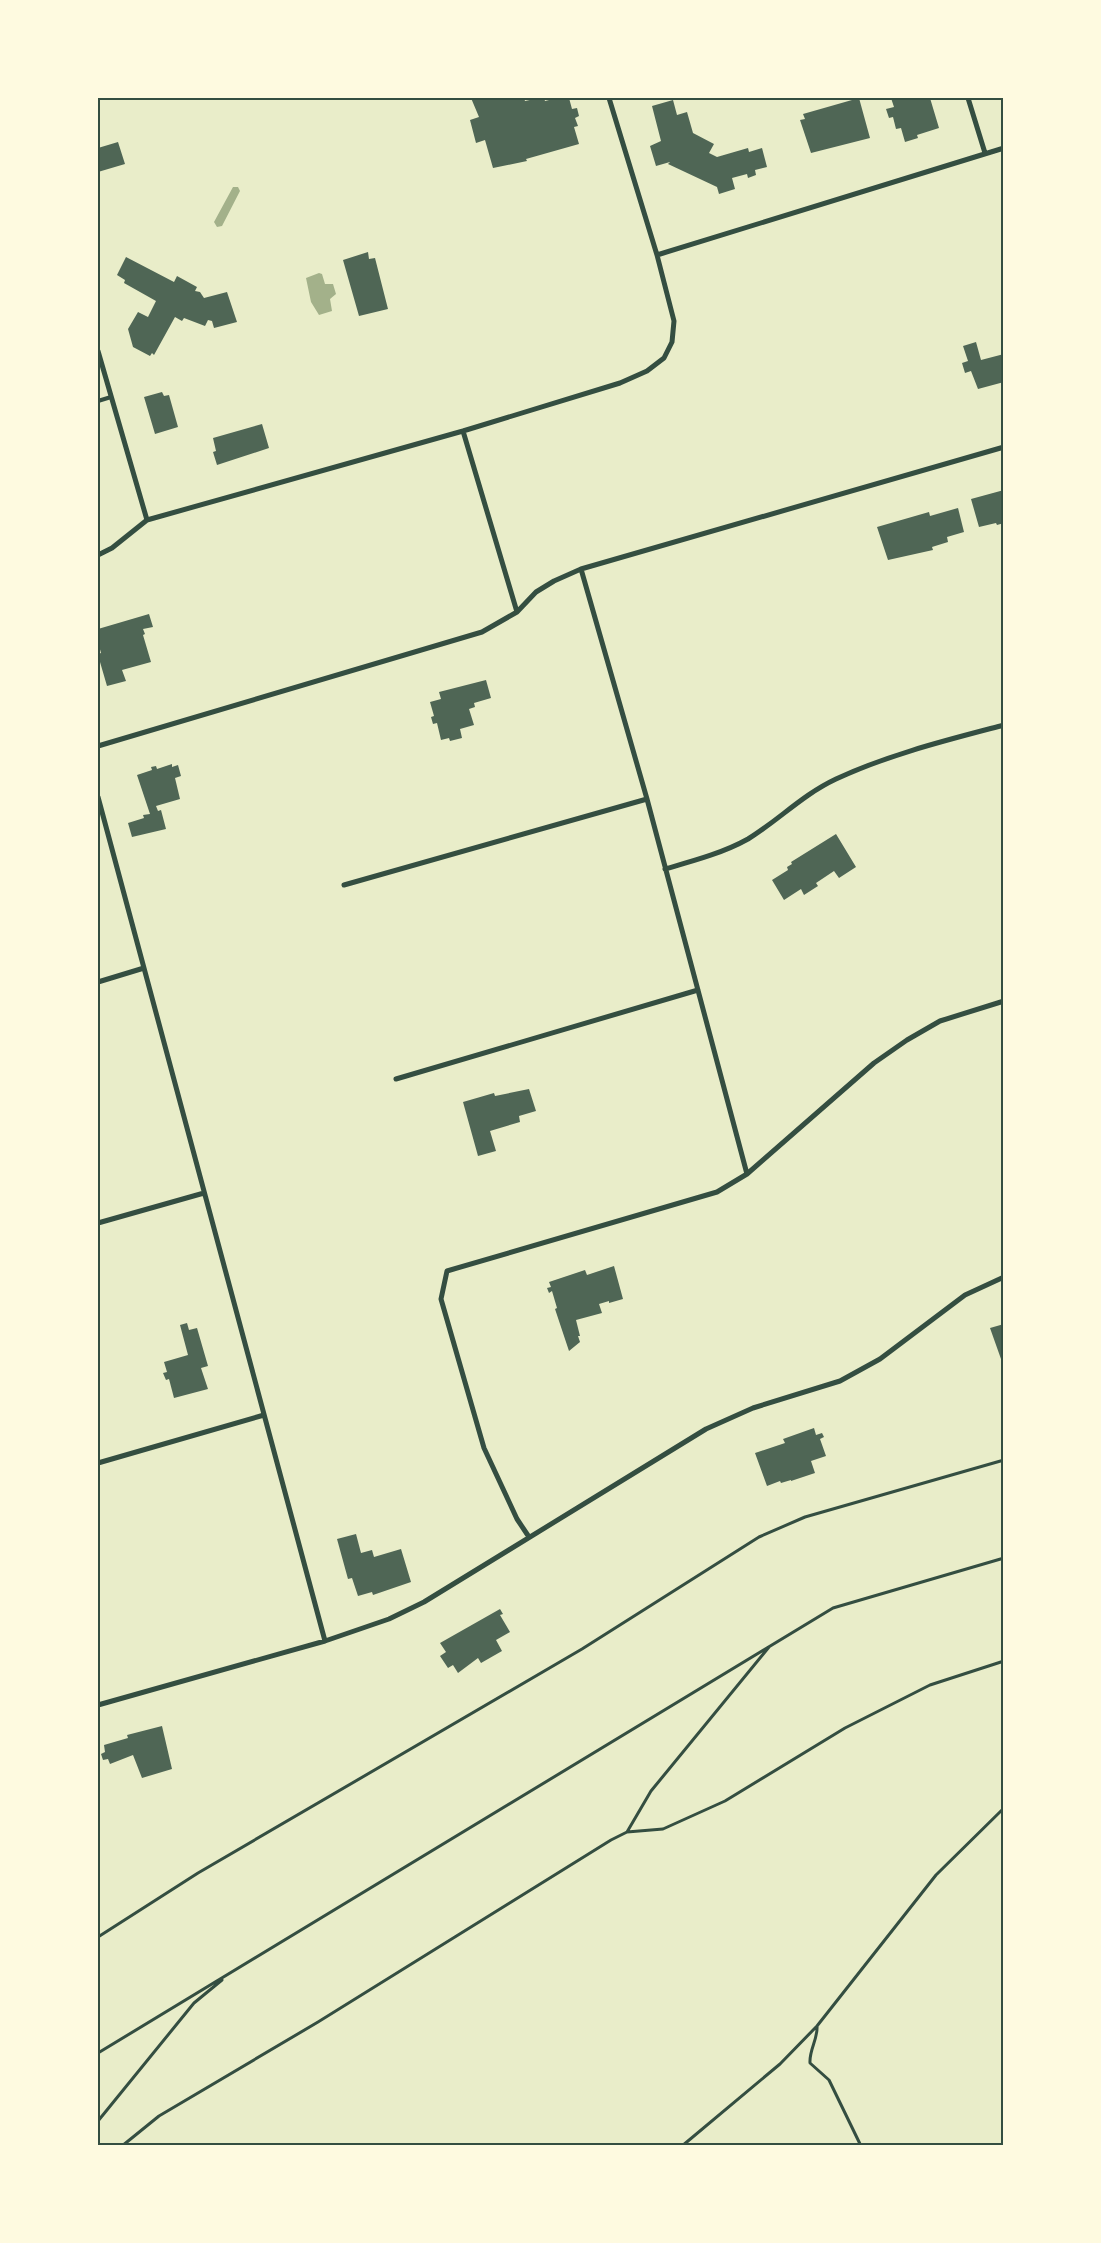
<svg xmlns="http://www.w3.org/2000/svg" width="1101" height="2243" viewBox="0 0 1101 2243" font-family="Poppins,sans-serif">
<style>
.water{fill:#a3b18a}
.building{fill:#4f6655}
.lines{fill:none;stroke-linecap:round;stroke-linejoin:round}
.path{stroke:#344e41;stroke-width:3}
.service{stroke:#344e41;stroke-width:4}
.minor{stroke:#344e41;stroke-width:5}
.neatline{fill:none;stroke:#344e41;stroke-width:2}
</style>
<rect width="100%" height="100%" fill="#e9edc9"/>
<path class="water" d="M233,187h5l2,4 -18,35 -5,1 -3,-5z
M319,273l3,1 3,10h8l3,10 -6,5 2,12 -13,4 -8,-13 -5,-24z"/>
<path class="building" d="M471,98h53l1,3 14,-3h5l1,3 12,-3h12l3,11 5,-1 2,8 -4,2 3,8 -4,1 5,17 -53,15 1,2 -34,7 -8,-28 -9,3 -6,-23 9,-3z
M859,98l11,40 -59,15 -11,-33 5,-1 -2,-5z
M891,98h39l9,30 -22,7 1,3 -13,4 -4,-14 -5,1 -3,-12 -4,1 -3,-9 8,-2z
M673,100l4,15 10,-3 6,21 21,11 -5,9 8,4 31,-9 1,4 13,-4 5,19 -12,3 1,5 -8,3 -1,-4 -15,4 3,11 -16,5 -2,-7 -49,-23 2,-2 -14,4 -6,-20 11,-5 -9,-35z
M118,142l7,22 -27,8v-24z
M368,252l1,7 6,-1 13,51 -29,7 -16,-56z
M126,257l48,25 3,-6 20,11 -2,4 5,1 4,6 23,-6 10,30 -23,6 -2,-7 -4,-1 -3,6 -21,-8 -2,3 -7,-4 -21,38 -2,-2 -2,3 -17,-9 -5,-18 10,-17 10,5 8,-16 -32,-18 1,-3 -8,-5z
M976,342l5,18 23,-6v28l-26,7 -7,-18 -6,2 -3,-10 6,-2 -5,-15z
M162,392l2,4 5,-1 9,32 -23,7 -11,-37z
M262,424l7,24 -52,17 -4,-13 3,-1 -3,-13z
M1004,490v33l-7,2 -1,-2 -17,4 -8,-28z
M958,508l6,24 -17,5 1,5 -16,5 1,3 -45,10 -11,-33 52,-15 1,4z
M149,614l4,13 -10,2 2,5 -2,1 8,27 -29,8 4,11 -19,5 -7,-24 -2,1v-9l3,-1 -3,-11v-13z
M486,680l5,18 -17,5 1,4 -6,2 5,16 -14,4 2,9 -12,3 -1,-3 -8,2 -4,-17 -4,1 -2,-7 3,-1 -4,-14 11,-3 -2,-7z
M172,764v3l6,-2 3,11 -6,2 5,21 -24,7 2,5 3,-1 5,19 -34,8 -4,-14 16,-5 -1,-3 7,-1 -13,-39 15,-5 -1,-3 5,-1 1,3z
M836,834l20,33 -17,11 -5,-7 -18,12 2,3 -14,9 -3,-6 -17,11 -12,-20 16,-10 -1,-3 5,-3 -1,-2z
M529,1089l7,22 -17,5 1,6 -30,9 6,20 -18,5 -15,-54 31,-9 1,3z
M614,1266l9,33 -14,4v-2l-10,3 3,9 -26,7 4,16h-2l2,6 -11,9 -14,-42 2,-1 -5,-17 -3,2 -2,-5 4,-1 -2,-5 36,-12 2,5z
M187,1323l2,7 8,-2 11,38 -7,2 7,21 -34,9 -5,-19 -3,1 -3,-7 4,-1 -3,-10 24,-7 -8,-30z
M1004,1324v34l-3,1 -11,-31z
M814,1428l2,7 6,-2 2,4 -4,2 6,17 -15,5 4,12 -24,8v-1l-10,3 -1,-2 -13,5 -12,-33 30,-10 -2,-4z
M356,1534l5,19 11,-3 2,7 27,-8 10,33 -38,13 -1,-3 -14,4 -6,-18 -4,1 -11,-40z
M500,1609l3,5 -3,1 10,17 -14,8 6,11 -21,12 -3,-5 -20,15 -5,-8 -5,3 -8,-12 6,-4 -6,-9z
M162,1726l10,43 -30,9 -9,-23 -23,9 -2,-5 -5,1 -2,-6 4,-2 -1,-7 24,-7 -1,-3z"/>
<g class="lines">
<path class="path" d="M627,1832l24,-41 118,-144
M98,1937l100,-64 384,-224 177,-112 46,-20 199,-57
M817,2026c1,13 -8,24 -7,37l19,17 32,66
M98,2053l735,-445 171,-50
M98,2121l96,-118 28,-23
M122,2146l37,-30 159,-94 293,-182 16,-8 36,-3 62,-28 120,-73 85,-43 74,-24
M682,2146l98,-82 37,-38 119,-151 68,-67"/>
<path class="service" d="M98,401l13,-4"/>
<path class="minor" d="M968,98l17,55
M657,255l347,-107
M98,351l49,169
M463,431l54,181
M98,555l14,-7 35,-28 316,-89 157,-48 27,-12 17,-13 8,-16 2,-21 -17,-66 -48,-157
M581,569l66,230 100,375
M98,746l384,-114 35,-20 19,-20 18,-11 27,-12 423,-122
M98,797l227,844
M665,869c28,-8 58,-16 83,-30 31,-19 54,-44 88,-60 54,-25 111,-39 168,-54
M344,885l303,-86
M98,982l46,-14
M396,1079l302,-89
M98,1223l106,-30
M98,1463l166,-48
M529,1537l-12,-18 -33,-71 -43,-149 6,-28 270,-79 30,-18 127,-111 33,-23 33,-19 64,-20
M98,1705l227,-64 64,-22 35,-17 282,-173 47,-21 87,-27 40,-22 85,-64 39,-18"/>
</g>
<rect width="1101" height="2243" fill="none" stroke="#fefae0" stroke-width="198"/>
<rect x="99" y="99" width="903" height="2045" class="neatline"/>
</svg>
